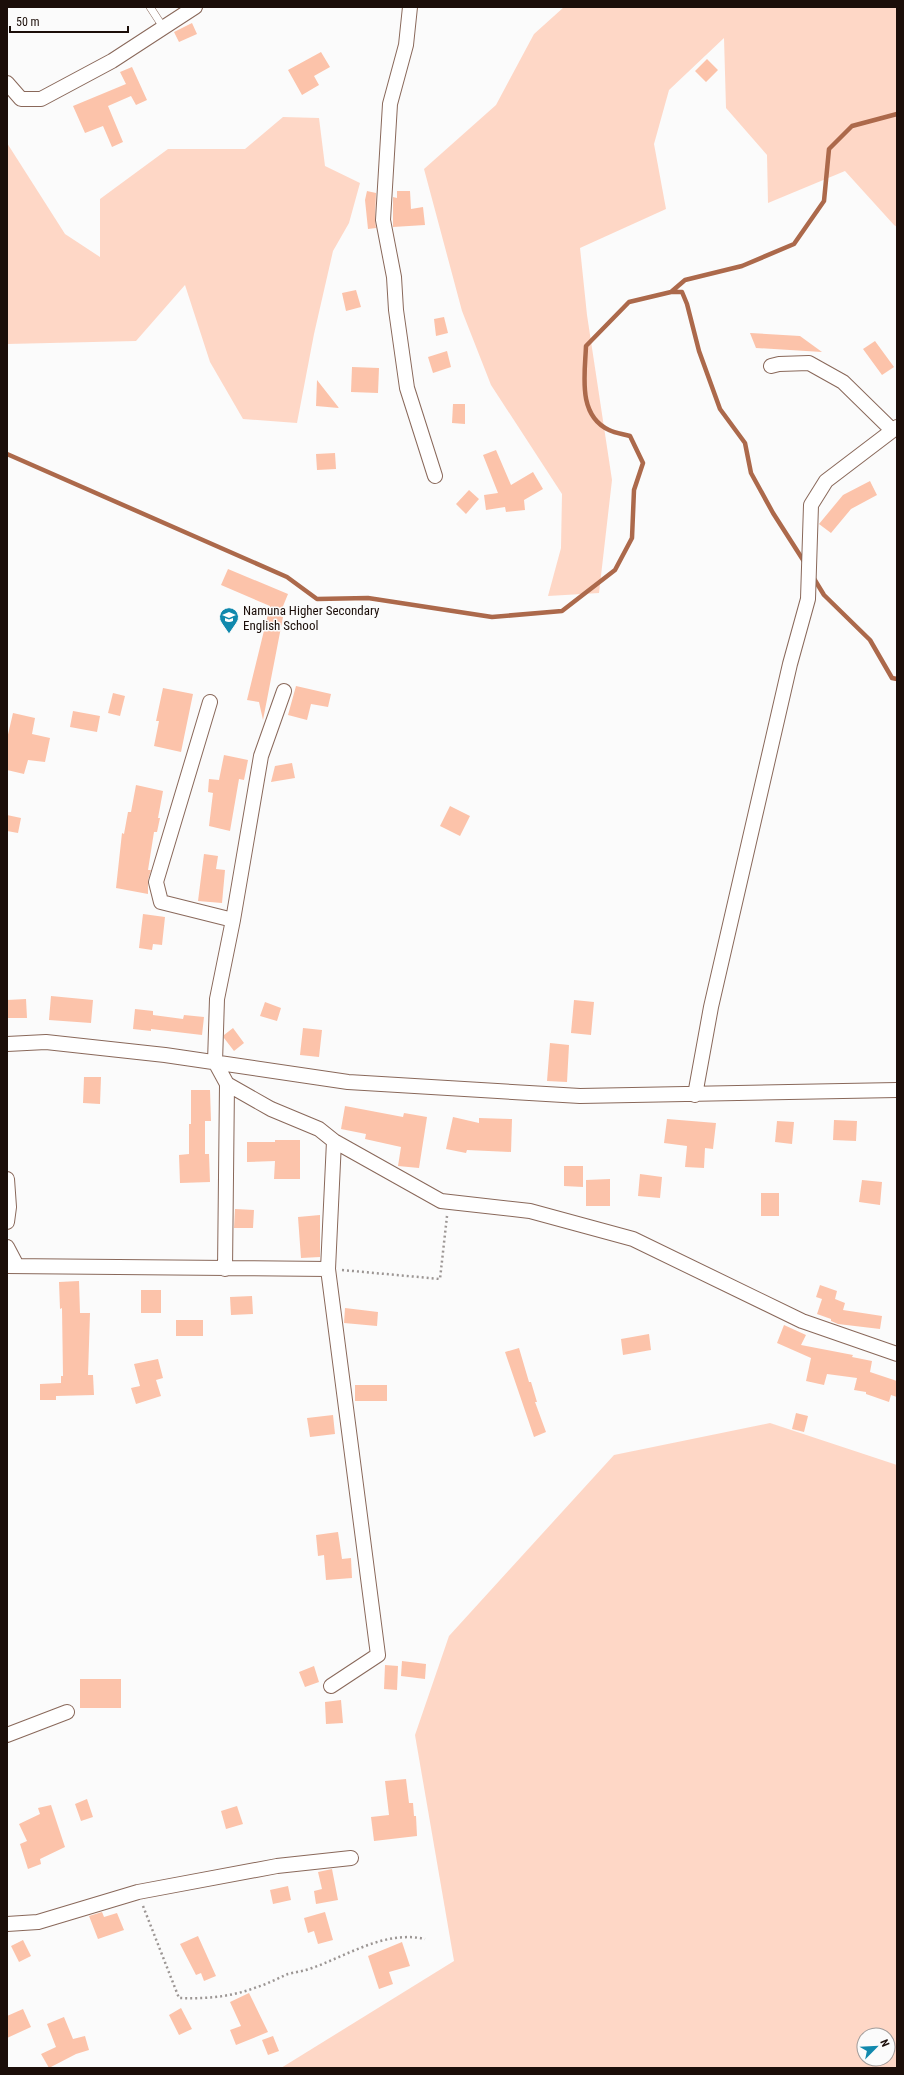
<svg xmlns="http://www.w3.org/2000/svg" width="904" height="2075" viewBox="0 0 904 2075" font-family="'Roboto Condensed',sans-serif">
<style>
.green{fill:#fed7c6;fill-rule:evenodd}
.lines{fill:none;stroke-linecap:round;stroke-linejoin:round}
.stream{stroke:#ac694b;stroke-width:4.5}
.building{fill:#fcc3aa}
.lane-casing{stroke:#89685a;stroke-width:8}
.street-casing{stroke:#89685a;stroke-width:16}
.path{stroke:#9c9694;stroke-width:2.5;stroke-dasharray:2 3;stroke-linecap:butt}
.lane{stroke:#fff;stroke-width:7}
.street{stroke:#fff;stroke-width:14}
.labels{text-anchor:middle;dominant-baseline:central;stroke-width:3;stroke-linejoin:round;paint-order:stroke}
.poi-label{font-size:13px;fill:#1b0e09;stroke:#fbfbfb;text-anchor:start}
</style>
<rect width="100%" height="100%" fill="#fbfbfb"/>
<path class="green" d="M564,7h333v220l-3,-2 -49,-54 -77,32 -1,-48 -41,-47 -2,-70 -55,52 -15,54 12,65 -86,39 7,67 25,165 -13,113 -51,3 13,-48 1,-54 -71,-109 -29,-74 -38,-142 72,-64 38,-71z
M283,117l36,1 6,48 35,17 -11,40 -16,28 -19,83 -17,89 -54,-4 -33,-57 -25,-77 -49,56 -129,3v-201l58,91 35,23v-58l68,-50h77z
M770,1423l127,42v603h-616l173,-107 -39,-226 34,-99 165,-181zM864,2035h24v24h-24z"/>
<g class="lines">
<path class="stream" d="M671,292h11l5,12 12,47 21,58 25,34 6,30 22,40 32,50
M7,454l280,123 30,22 51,-1 124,19 70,-6 53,-41 17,-32 2,-48 9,-27 -13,-27c-7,-2 -15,-3 -21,-6 -32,-15 -24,-56 -23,-84l43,-44 42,-10 14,-12 57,-14 52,-22 30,-43 5,-52 23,-23 45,-12
M813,577l11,18 46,45 22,38 5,1"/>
</g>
<path class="building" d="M192,23l5,11 -18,8 -5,-10z
M321,52l9,15 -16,9 5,9 -17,10 -14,-25z
M707,59l11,11 -12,12 -11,-11z
M132,67l15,33 -11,5 -5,-9 -23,10 15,36 -11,5 -9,-21 -18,7 -12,-27 53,-22 -6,-12z
M367,191l9,2 -1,26 1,9 -8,1 -3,-29z
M397,191h13l1,18 12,-2 2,18 -32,2v-30l4,1z
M356,290l5,17 -15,4 -4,-18z
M444,317l4,16 -12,3 -2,-17z
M750,333l50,3 22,16 -66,-4z
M875,341l19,26 -12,8 -19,-26z
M447,351l4,16 -18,6 -5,-16z
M352,367l27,1 -1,25 -27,-1z
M317,380l22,28 -23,-2z
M453,404h12v20l-13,-1z
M496,450l15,35 22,-13 10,17 -19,11 1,10 -19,2 -1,-5 -19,3 -2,-15 14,-2 -15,-38z
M335,453l1,16 -19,1 -1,-16z
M870,481l7,14 -26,14 -20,24 -12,-9 24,-29z
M469,490l10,9 -13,15 -10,-10z
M228,569l60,25 -9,22 4,1 -20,103 -4,-18 -12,-2 23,-94 -49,-21z
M296,686l35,8 -3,13 -17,-3 -4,16 -19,-5z
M163,688l30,6 -12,58 -27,-6 5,-25h-3z
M113,693l12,3 -5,20 -12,-3z
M73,711l27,5 -3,16 -27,-5z
M13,713l22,5 -3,16 18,4 -5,24 -17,-2 -4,14 -17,-4v-31z
M224,755l24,5 -4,20 -5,-1 -9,52 -21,-5 4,-33 -5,-1 1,-13 10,1z
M292,763l3,15 -24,4 4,-16z
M136,785l27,6 -5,27h2l-3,14h-3l-6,38h3l-3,10v14l-32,-6 6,-55 2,1 4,-22h3z
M450,806l20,10 -10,20 -20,-10z
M7,815l14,3 -3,15 -11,-2z
M204,854l14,2 -2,13 9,1 -3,33 -24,-2z
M143,914l22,3 -3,28 -9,-1 -1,6 -13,-2z
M51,996l42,4 -2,23 -42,-3z
M26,999l1,19h-20v-18z
M574,1000l20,2 -3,33 -20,-2z
M265,1002l16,6 -4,13 -17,-5z
M135,1009l18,2v4l30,4 1,-4 20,2 -2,18 -51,-6v2l-18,-2z
M233,1028l11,15 -10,8 -10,-13v-3z
M303,1028l19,2 -3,27 -19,-2z
M550,1043l19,2 -2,37 -20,-1z
M84,1077h17l-1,27 -17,-1z
M191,1090h19l1,31h-6v33h4l1,28 -30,1 -1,-28 10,-1v-30h2z
M345,1106l58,11 1,-4 23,4 -8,51 -21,-2 3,-19 -36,-8 1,-5 -25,-5z
M453,1117l26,6v-5l33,1 -1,33 -44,-2 -1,3 -20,-4z
M667,1119l49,4 -3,26 -8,-1 -1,20 -19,-1 2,-21 -23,-3z
M834,1120l23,1 -1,20 -23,-1z
M777,1121l17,1 -2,22 -17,-2z
M275,1140h25v39h-26l1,-18 -28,1v-20h28z
M564,1166h19v21l-19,-1z
M640,1174l22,3 -2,21 -22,-2z
M610,1179v27h-24v-26z
M862,1180l20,2 -2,23 -21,-3z
M761,1193h18v23h-18z
M235,1209l19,1 -1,18h-19z
M320,1215v42l-19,1 -3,-41z
M79,1281l1,32h10l-2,62h5l1,20 -38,1v4h-16v-16l21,-1v-7h2l-1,-68 -2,1 -1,-27z
M820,1285l17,6 -2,8 10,4 -2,7 39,6 -2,13 -42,-5 -7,-3v-2l-14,-5 5,-15 -6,-2z
M141,1290h20v23h-20z
M252,1296l1,18 -22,1 -1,-18z
M345,1308l33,4 -1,14 -33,-3z
M176,1320h27v16h-27z
M784,1325l22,10 -5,10 52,10 -1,2 20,4 -2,11 27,9v16l-6,-2 -2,7 -23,-8v-2l-12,-2 3,-12 -30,-4 -3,11 -18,-4 5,-23 -34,-15z
M649,1334l2,16 -28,5 -2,-16z
M519,1348l10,34h2l6,20h-2l11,30 -12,5 -29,-85z
M158,1359l5,19 -7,2 5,16 -25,8 -5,-16 9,-2 -6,-22z
M355,1385h32v16h-32z
M796,1413l12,3 -4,16 -12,-3z
M333,1415l2,19 -25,3 -3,-19z
M338,1532l4,27 9,-1 1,20 -26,2 -2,-25 -6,1 -2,-21z
M402,1661l24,3 -1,15 -24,-3z
M385,1665l13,1 -1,24 -13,-1z
M314,1666l5,16 -14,5 -6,-15z
M80,1679h41v29h-41z
M341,1700l2,23 -17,1 -1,-22z
M406,1779l3,24h4l1,13h2l1,20 -43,5 -3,-24 18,-2 -4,-34z
M87,1799l6,18 -12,4 -6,-17z
M51,1805l14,42 -25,12 1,5 -13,5 -8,-25 7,-3 -8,-17 21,-10 -2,-6z
M237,1806l6,18 -17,5 -5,-18z
M332,1869l6,31 -22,4 -2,-13 8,-2 -4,-17z
M288,1886l3,14 -18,4 -3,-14z
M102,1912l2,5 13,-4 7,17 -26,9 -9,-23z
M325,1912l8,28 -15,4 -4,-13 -6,2 -4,-15z
M198,1936l18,40 -12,5 -3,-8 -5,2 -16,-31z
M23,1940l8,16 -12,6 -8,-16z
M402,1942l8,24 -21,6 4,12 -14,5 -11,-33z
M249,1993l19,39 -32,13 -6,-15 11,-4 -11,-24z
M181,2008l11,21 -13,6 -10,-20z
M23,2009l8,18 -24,11v-22z
M64,2017l9,22 12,-3 4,14 -13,4 -27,14 -8,-14 15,-7 -9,-23z
M273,2036l6,15 -11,4 -6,-15z"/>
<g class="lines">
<g class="lane-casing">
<path id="lane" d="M150,7l13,20"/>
</g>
<g class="street-casing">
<path id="street" d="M410,7l-4,38 -16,59 -7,116 11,57 2,33 11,78 28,88
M7,83l14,16h20l71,-38 83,-54
M771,366l8,-2 30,-1 34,19 49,48
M284,691l-23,65 -28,164 -16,79 -2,63 12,22 44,25 48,20 15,12 107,60 89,10 103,28 169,82 95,33
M210,702l-54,180 5,20 72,18
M7,1044l39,-2 119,13 183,27 232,14 317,-6
M695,1095l16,-88 79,-343 18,-65 3,-94 15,-24 71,-54
M7,1179l2,28 -2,15
M7,1247l10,19
M7,1266l321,3
M225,1269l2,-185
M331,1686l47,-31 -50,-386 6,-128
M7,1735l60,-23
M7,1924l31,-2 100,-30 139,-26 74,-8"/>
</g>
<path class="path" d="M342,1270l98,9 7,-63
M143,1906l36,92c26,1 53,-1 78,-11 11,-3 21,-9 31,-13 8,-2 16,-3 24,-6 37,-13 73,-38 113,-29"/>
<use href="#lane" class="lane"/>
<use href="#street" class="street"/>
</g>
<defs>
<g id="school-pin" transform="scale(1)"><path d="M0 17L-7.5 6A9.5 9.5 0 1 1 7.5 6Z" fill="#1189ad" stroke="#fbfbfb"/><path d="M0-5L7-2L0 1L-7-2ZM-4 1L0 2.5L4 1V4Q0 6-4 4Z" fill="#fff"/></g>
</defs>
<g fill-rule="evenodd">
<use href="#school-pin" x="229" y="617"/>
</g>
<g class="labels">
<g class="poi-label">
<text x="243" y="610">Namuna Higher Secondary<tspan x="243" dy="15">English School</tspan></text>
</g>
</g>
<rect width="904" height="2075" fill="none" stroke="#1b0e09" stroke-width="16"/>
<g transform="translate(876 2047) rotate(66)"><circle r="19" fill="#fbfbfb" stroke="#a19c9a"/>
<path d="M0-3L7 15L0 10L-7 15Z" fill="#1189ad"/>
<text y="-6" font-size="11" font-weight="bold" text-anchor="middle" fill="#1b0e09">N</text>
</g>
<path d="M10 26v6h118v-6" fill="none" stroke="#1b0e09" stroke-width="2"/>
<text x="16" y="26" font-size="12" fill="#1b0e09" stroke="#fbfbfb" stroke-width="3" paint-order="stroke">50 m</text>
</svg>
